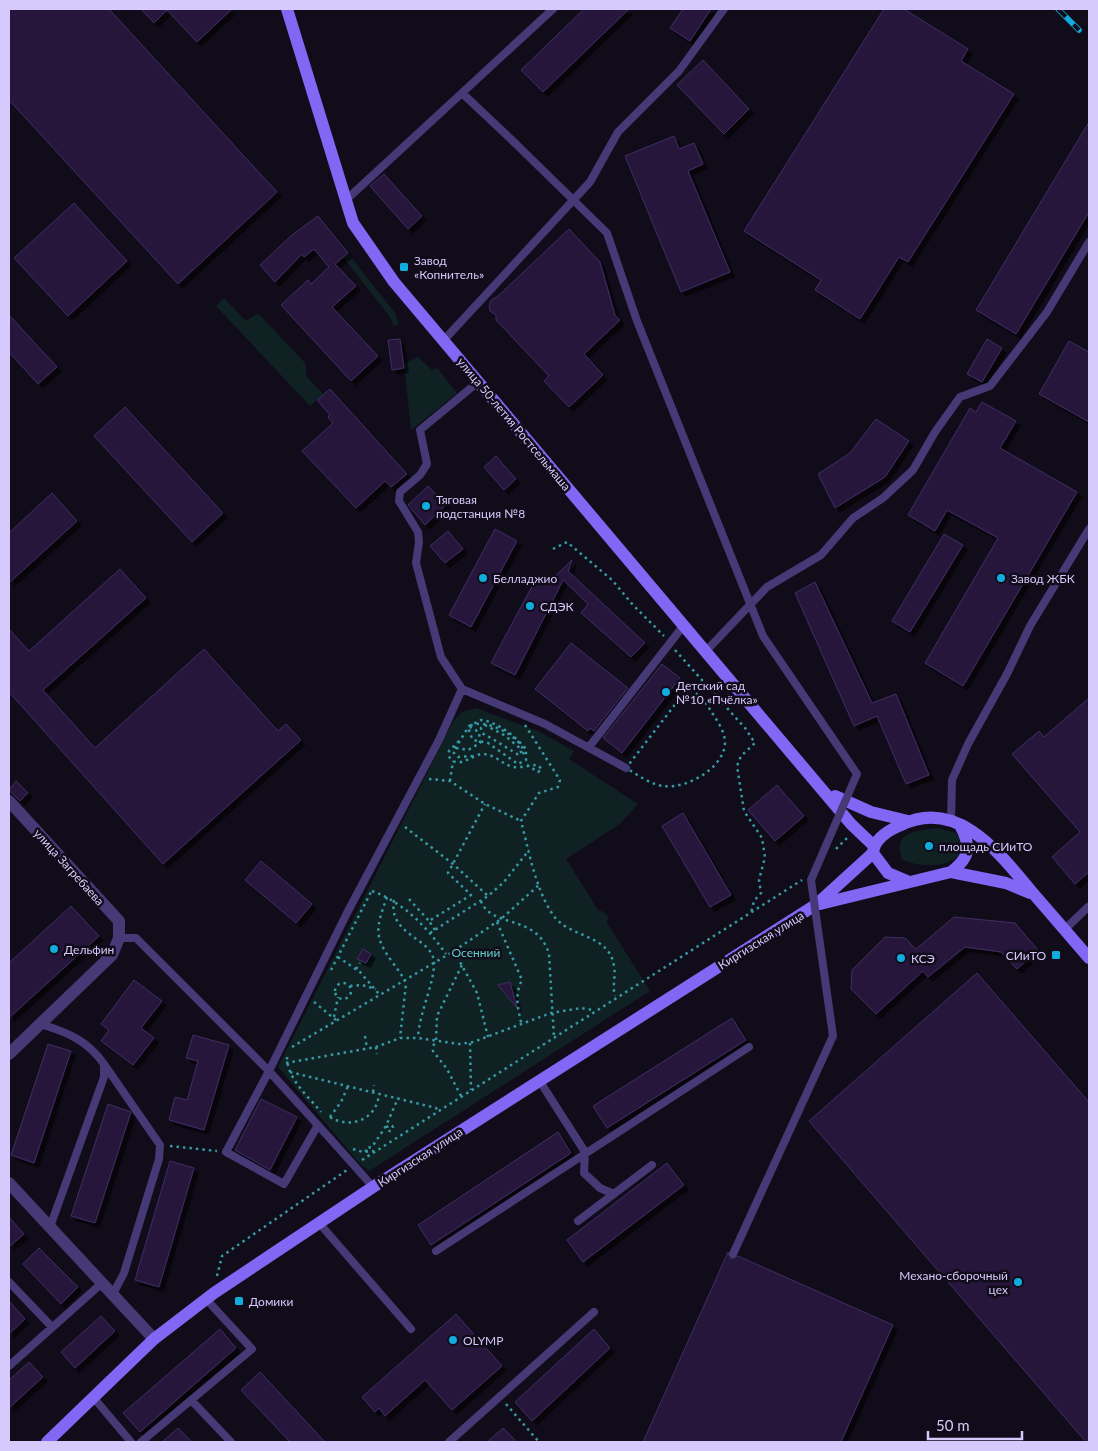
<svg xmlns="http://www.w3.org/2000/svg" width="1098" height="1451" viewBox="0 0 1098 1451" font-family="Lato,sans-serif">
<style>
.green{fill:#102124}
.building{fill:#25193a;stroke:#402d64;filter:url(#shadow)}
.lines{fill:none;stroke-linecap:round;stroke-linejoin:round}
.path{stroke:#359aa3;stroke-width:2.5;stroke-dasharray:2.5 4;stroke-linecap:butt}
.service{stroke:#453a76;stroke-width:8}
.minor{stroke:#453a76;stroke-width:12}
.secondary{stroke:#8067f4;stroke-width:12}
.rail-casing{stroke:#10ace0;stroke-width:5.5}
.rail{stroke:#110c1a;stroke-width:4;stroke-dasharray:11;stroke-linecap:butt}
.service-bridge{stroke:#453a76;stroke-width:8}
.poi-dot{fill:#10ace0;stroke:#110c1a;stroke-width:2}
.labels{text-anchor:middle;dominant-baseline:central;stroke-width:5;stroke-linejoin:round;paint-order:stroke}
.poi-label{font-size:12px;fill:#d6c9fb;stroke:#110c1a;text-anchor:start}
.street-label{font-size:12px;fill:#d6c9fb;stroke:#110c1a}
.park-label{font-size:12px;fill:#5cd4c8;stroke:#110c1a}
</style>
<defs>
<filter id="shadow"><feDropShadow dx="4.5" dy="4.5" stdDeviation="0" flood-color="#0009"/></filter>
</defs>
<rect width="100%" height="100%" fill="#110c1a"/>
<path class="green" d="M348,253l47,60 4,11 -5,2 -4,-9 -47,-60z
M224,298l22,23 10,-7 4,1 45,48 2,14 16,17 -13,12 -94,-100z
M418,357l14,13 5,-2 20,25 -46,37 -7,-66z
M476,708l64,24 34,19 -5,8 69,45 -18,20 -54,35 32,51 6,2 4,5 -1,6 43,68 -281,180 -9,-7 -82,-97 176,-347 8,-8z
M938,828l18,5c22,34 -35,38 -54,26 -10,-29 16,-28 36,-31z"/>
<path class="building" d="M9,9h100l168,183 -99,92 -169,-184z
M141,9h91l-35,33 -30,-32 -13,13z
M584,9h45l-86,83 -22,-22z
M683,9h28l-21,32 -20,-13z
M884,9h20l64,40 -7,12 53,33 -106,168 -9,-5 -39,62 -45,-29 6,-10 -77,-49z
M703,60l46,49 -25,25 -47,-49z
M1089,122v90l-73,122 -40,-24z
M674,136l5,13 15,-6 9,21 -15,7 42,101 -49,20 -56,-136z
M384,174l38,42 -14,13 -38,-43z
M74,203l53,58 -59,55 -54,-58z
M318,216l30,37 -13,11 21,22 -24,21 46,49 -27,25 -70,-76 27,-25 3,4 18,-17 -15,-18 -10,8 -2,-3 -27,28 -15,-17 32,-30z
M569,229l31,33 15,53 5,5 -36,34 19,21 -34,32 -25,-26 5,-5 -53,-56v-5l-6,-4 -1,-5 2,-6 6,-3z
M9,315l48,52 -19,17 -29,-32z
M400,339l4,29 -12,2 -4,-30z
M987,339l15,9 -20,34 -15,-8z
M1069,341l20,11v70l-50,-28z
M330,389l77,85 -16,13 -6,-6 -29,27 -54,-57 31,-28 -5,-6 2,-2 -13,-15z
M982,402l34,19 -16,27 77,44 -114,194 -38,-23 73,-125 -51,-28 -12,21 -27,-16 62,-107 6,4z
M125,407l98,106 -31,29 -98,-106z
M876,419l33,22 -24,36 -50,31 -17,-34 32,-21z
M496,456l20,23 -12,11 -20,-23z
M428,486l18,19 -21,20 -17,-20z
M52,493l25,28 -68,62v-50z
M495,529l22,12 -46,86 -22,-12z
M448,531l15,18 -18,14 -15,-17z
M944,534l19,11 -53,87 -18,-11z
M572,560l-4,11 77,72 -14,14 -50,-44 7,-9 -25,-24 -48,95 -24,-12 46,-86 11,6z
M120,569l26,29 -103,92 52,58 109,-99 74,82 8,-7 15,16 -138,124 -154,-172v-63l20,22z
M815,582l57,121 24,-9 33,81 -23,9 -29,-68 -23,10 -59,-133z
M571,643l57,45 -34,43 -4,-3 -2,3 -53,-42z
M662,664l18,14 -58,75 -19,-15z
M1089,698v174l-14,12 -23,-27 28,-25 -68,-78 27,-23 5,6z
M16,781l12,12 -8,8 -11,-11z
M777,785l27,31 -29,25 -27,-31z
M683,813l48,82 -21,12 -48,-81z
M261,861l51,43 -16,19 -51,-43z
M71,906l28,30 -90,82v-55z
M954,917l61,6 23,27 -21,19 -16,-17 -36,-5 -37,30 -5,-6 -47,43 -25,-25 1,-19 33,-33 20,1 11,11z
M363,949l8,5 -5,9 -9,-4z
M977,973l112,129v340h-3l-277,-321z
M134,980l28,21 -21,27 13,10 -21,27 -32,-24 8,-11 -8,-6z
M510,982l7,26 -19,-23z
M732,1018l14,22 -139,88 -14,-22z
M193,1035l36,10 -25,85 -35,-10 6,-23 12,3 11,-39 -12,-3z
M48,1044l23,7 -37,112 -23,-8z
M261,1099l36,18 -27,53 -35,-20z
M108,1104l23,8 -36,111 -24,-7z
M558,1132l13,21 -140,92 -13,-20z
M170,1161l24,7 -35,119 -24,-7z
M667,1163l17,22 -101,77 -16,-22z
M9,1217l15,17 -15,13z
M39,1248l39,39 -17,17 -38,-40z
M728,1252l3,7 7,-3 155,69 -52,117h-198z
M9,1301l16,18 -16,15z
M456,1314l46,52 -50,44 -27,-30 -40,36 -6,-8 -4,4 -13,-15z
M101,1316l14,15 -40,37 -14,-16z
M220,1329l16,19 -96,84 -17,-19z
M594,1329l16,19 -78,73 -17,-19z
M29,1362l14,15 -34,31v-28z
M260,1372l65,70h-35l-49,-52z
M178,1428l14,14h-30z
M503,1428l14,14h-30z"/>
<g class="lines">
<path class="path" d="M553,549l14,-7 45,38 21,25 31,31
M675,650l70,78 10,15 -14,13 -4,10 7,45 18,27 3,19 -6,23 2,13 -7,8 -3,12
M690,690c9,4 16,13 21,21 6,10 14,20 14,32 -1,25 -38,46 -61,43 -13,-1 -26,-11 -38,-18l58,-75z
M525,725l35,55 -2,7 -19,6 -18,28c8,30 14,67 32,94 17,24 56,18 61,51 2,10 -2,20 1,30
M459,741l-10,10c-1,5 1,10 7,11 8,2 17,-7 26,-8 14,0 20,11 32,13 7,1 16,-2 23,-2l5,4 -4,3 -11,-7
M456,748l12,2 12,-7 -1,-11 -9,-5
M473,756l-15,1 -5,-5 16,-26 12,-6c17,2 35,17 45,29v11l-8,4 -30,-21 -15,-3 -4,-8 1,-6c14,-9 53,11 54,27l-6,1h-1l-21,-13 -14,-8 -1,-5 4,-3 19,10 17,14v3l-4,2
M429,779l21,2 35,23 36,17
M450,781l3,-20
M405,827l48,37 35,32
M836,849l12,-12
M372,891c32,12 54,35 74,63
M387,897c-11,31 -14,39 6,66 5,7 10,13 13,21l-6,54
M409,899l20,22
M394,900c-6,36 38,37 40,62 1,20 -15,51 -16,76
M481,901c10,28 56,12 68,53l5,83
M497,922l25,58c-8,15 -4,29 0,46
M435,930l-6,-9 42,-26 -23,-22 37,-69
M430,933l58,-37 16,-14 25,-32
M454,951l23,42 11,44
M338,957l22,15 19,22
M356,969l4,-6
M331,970l41,-80
M335 991a8 8 0 1 1 16 0a8 8 0 1 1-16 0Z
M350,986l12,-1 14,4
M314,1002l22,18
M334,1017l4,-20
M365,1036l2,13
M470,1043l1,47
M292,1047l162,-96 47,-32 38,-34
M376,1047l1,7
M287,1057c0,22 21,39 34,55
M286,1063l90,-16 24,-9h18l41,6 14,-2 78,-29 30,-5 12,2
M290,1072l146,36 2,3
M373,1092l1,-7
M461,1096l-14,-27 -14,-18v-5l3,-5 1,-25 25,-51
M330,1117c21,13 47,2 49,-23
M330,1117l11,-15 7,-16
M387 1128a3 3 0 1 1 6 0a3 3 0 1 1-6 0Z
M170,1146l47,5
M353,1149l10,3 11,-1
M366,1152v-4l6,-1 14,-21 12,-28
M362,1160l440,-280
M217,1276l5,-20 125,-86
M506,1404l33,38"/>
<path class="service" d="M462,93l54,51
M346,200l207,-191
M443,341l147,-159 28,-50 61,-61 45,-62
M706,651l61,-64 54,-32 32,-37 30,-20 30,-28 22,-38 25,-35 30,-11 57,-74 42,-70
M462,689l83,35 81,44
M589,747l95,-122
M951,821l1,-41 16,-36 39,-70 23,-48 59,-97
M1064,930l24,-23
M119,938h17l133,133 78,-158 92,-173 23,-51 -21,-32 -25,-94 3,-21 -1,-10 -19,-31 1,-9 20,-17 7,-11 -7,-34 58,-48
M40,1024c27,8 47,16 64,40v13l-54,150
M104,1064l56,81 -1,14 -35,114 -11,21
M539,1080l46,72 -1,21 16,15 14,6
M318,1125l-34,59 -58,-32 43,-81c35,39 70,77 104,116
M578,1221l74,-56
M319,1223l92,106
M436,1251l313,-204
M9,1282l43,45
M9,1366l93,-83
M93,1397l38,45
M192,1401l39,41
M141,1442l111,-93 -46,-50
M449,1442l145,-130"/>
<path class="minor" d="M9,801l110,120v17l-7,17 -103,99
M9,1183l145,156"/>
<path class="secondary" d="M287,9l66,214 41,59 457,542 23,22
M835,796l36,16 37,9
M951,872l55,11 24,10
M907,881l-19,-8 -15,-20c1,-14 16,-23 28,-28 57,-28 99,29 131,67 19,22 38,44 57,66
M820,904l131,-32c20,-15 20,-26 9,-47
M47,1442l107,-103 60,-46 159,-106 444,-283 56,-51"/>
<g class="rail-casing">
<path id="rail" d="M1058,9l21,21"/>
</g>
<use href="#rail" class="rail"/>
<path class="service-bridge" d="M516,144l91,89 30,88 126,315 94,138 -46,106 22,156 -100,218"/>
</g>
<g class="poi-dot">
<rect x="399" y="262" width="10" height="10" rx="2.5"/>
<circle cx="426" cy="506" r="5"/>
<circle cx="483" cy="578" r="5"/>
<circle cx="1001" cy="578" r="5"/>
<circle cx="530" cy="606" r="5"/>
<circle cx="666" cy="692" r="5"/>
<circle cx="929" cy="846" r="5"/>
<circle cx="54" cy="949" r="5"/>
<rect x="1051" y="950" width="10" height="10" rx="2.5"/>
<circle cx="901" cy="958" r="5"/>
<circle cx="1018" cy="1282" r="5"/>
<rect x="234" y="1296" width="10" height="10" rx="2.5"/>
<circle cx="453" cy="1340" r="5"/>
</g>
<g class="labels">
<g class="poi-label">
<text x="414" y="260">Завод<tspan x="414" dy="14">«Копнитель»</tspan></text>
<text x="436" y="499">Тяговая<tspan x="436" dy="14">подстанция №8</tspan></text>
<text x="493" y="578">Белладжио</text>
<text x="1011" y="578">Завод ЖБК</text>
<text x="540" y="606">СДЭК</text>
<text x="676" y="685">Детский сад<tspan x="676" dy="14">№10 «Пчёлка»</tspan></text>
<text x="939" y="846">площадь СИиТО</text>
<text x="64" y="949">Дельфин</text>
<text x="1046" y="955" text-anchor="end">СИиТО</text>
<text x="911" y="958">КСЭ</text>
<text x="1008" y="1275" text-anchor="end">Механо-сборочный<tspan x="1008" dy="14">цех</tspan></text>
<text x="249" y="1301">Домики</text>
<text x="463" y="1340">OLYMP</text>
</g>
<g class="street-label">
<text transform="translate(514 424) rotate(50)">улица 50-летия Ростсельмаша</text>
<text transform="translate(69 867) rotate(48)">улица Загребаева</text>
<text transform="translate(761 940) rotate(-32)">Киргизская улица</text>
<text transform="translate(420 1157) rotate(-33)">Киргизская улица</text>
</g>
<g class="park-label">
<text x="476" y="952">Осенний</text>
</g>
</g>
<rect width="1098" height="1451" fill="none" stroke="#d6c9fb" stroke-width="20"/>
<path d="M928 1431v8h94v-8" fill="none" stroke="#d6c9fb" stroke-width="2.5"/>
<text x="936" y="1431" font-size="15" fill="#d6c9fb" stroke="#110c1a" stroke-width="4" paint-order="stroke">50 m</text>
</svg>
